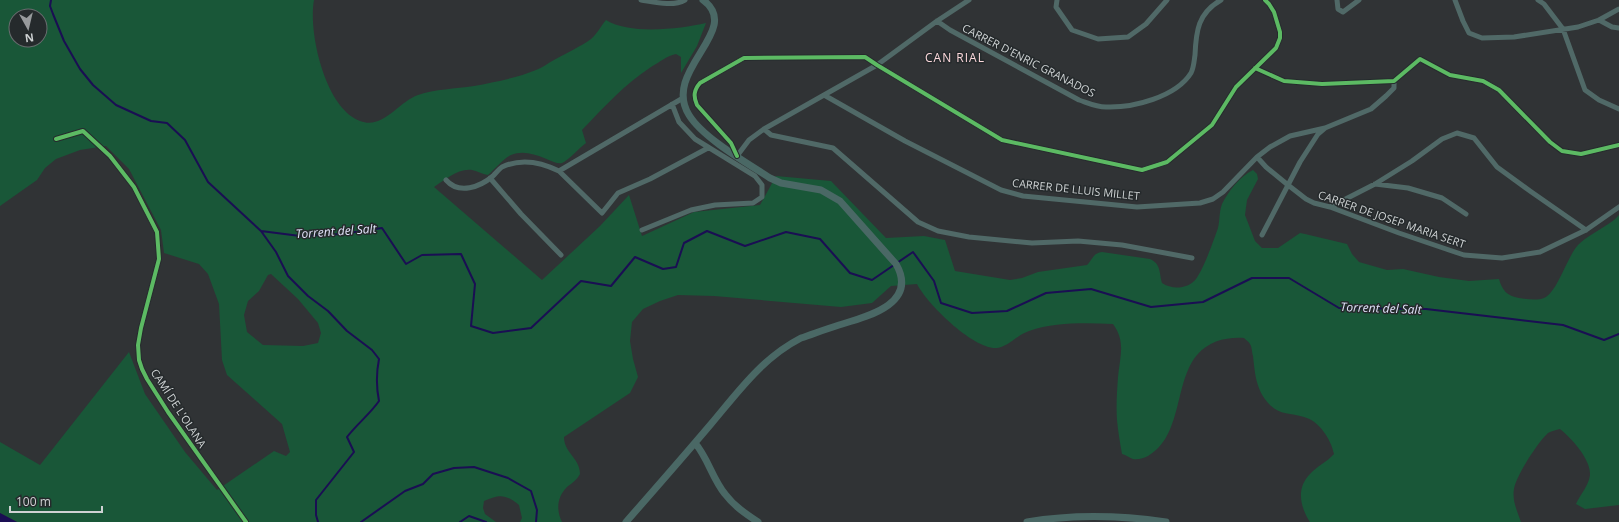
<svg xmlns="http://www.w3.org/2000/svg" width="1619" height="522" viewBox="0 0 1619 522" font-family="'Open Sans',sans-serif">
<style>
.green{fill:#195738;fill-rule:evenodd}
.water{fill:#1a0e53}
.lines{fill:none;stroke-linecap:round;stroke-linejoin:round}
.stream{stroke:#1a0e53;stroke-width:2}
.street{stroke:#506967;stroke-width:5}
.secondary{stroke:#4a6865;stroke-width:7}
.cycleway-casing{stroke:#252a2c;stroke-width:6}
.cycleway{stroke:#5cba63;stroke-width:4}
.labels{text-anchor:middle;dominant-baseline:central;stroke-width:3;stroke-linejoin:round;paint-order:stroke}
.street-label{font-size:11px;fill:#ced2d3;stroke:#252a2c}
.neighbourhood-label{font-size:12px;letter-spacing:1px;fill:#fcd8db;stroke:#252a2c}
.water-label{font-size:12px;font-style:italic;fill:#e0e3f9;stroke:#252a2c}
</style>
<rect width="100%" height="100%" fill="#303335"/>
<path class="green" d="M0,0h314c-6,32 11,108 46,121 23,9 38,-19 58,-26 17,-6 37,-6 56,-9 20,-4 43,-8 62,-16 6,-2 12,-7 18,-10 12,-7 26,-13 37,-21 6,-5 10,-13 15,-19 24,15 74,9 100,3l-9,23 -16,27v-16l-5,-3c-10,2 -16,8 -25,13 -26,17 -47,40 -69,63l4,13c-7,5 -17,17 -24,20 -8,3 -31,-17 -51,-8 -8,4 -16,14 -23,20 -6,-1 -11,-4 -16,-5 -14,-2 -27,10 -38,17l108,93 58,-54 29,-31 13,41 52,-24 66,-7 16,-29 55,5 55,57 38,-2 21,4 10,31 55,9 12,-2 16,-6 49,-7c6,-6 6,-12 15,-13l48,7c11,5 9,13 12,24 10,7 26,6 34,-4 8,-11 17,-37 22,-51 2,-8 1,-16 4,-24 6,-12 18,-28 31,-34l4,4 1,5 -11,21 -2,15 10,26 7,7h16l22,-15 5,1 42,10 5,10 7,8 28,8 16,-1 36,8 30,4 30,-2c3,11 8,17 20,19 7,1 18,3 25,0 13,-5 23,-41 34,-53 7,-8 27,-18 36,-25l5,-5v290l-34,4 -9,-5c4,-9 13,-19 14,-29 1,-16 -19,-37 -30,-46 -4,1 -9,2 -12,4 -10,9 -32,43 -34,56 -2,11 3,22 7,33h-211c-10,-15 -14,-34 0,-48 7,-8 17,-12 24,-20 -3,-15 -15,-33 -30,-37 -13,-4 -24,-2 -34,-12 -14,-14 -15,-31 -17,-49 -1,-3 -1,-9 -3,-12 -1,-2 -4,-4 -6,-6 -18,-1 -35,3 -47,17 -23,27 -14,81 -49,101 -4,2 -10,4 -15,3 -3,-1 -7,-4 -11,-5 -2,-11 -4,-23 -5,-34 -1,-14 0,-29 1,-43 2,-21 8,-35 -5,-53 -29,-1 -57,-2 -84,7 -12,4 -21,16 -32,17 -23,2 -70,-44 -80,-64l-26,2 -19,17 -31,4 -127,-11 -36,-1 -18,6 -17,8 -11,13 -2,19 3,18 5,18 -8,16 -66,44c0,16 16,21 16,37 -3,6 -8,9 -13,13 -10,10 -11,23 -5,35h-42l2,-4 -3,-13c-14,-11 -19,-11 -35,-4l-1,7 2,6 11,8h-479l-17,-9v-71l40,23 89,-113 16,42 40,58 32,38 57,-39 12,5 4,-4 -8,-28 -55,-49 -5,-15 -3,-56 -11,-30 -9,-10 -35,-11 -3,-23 -32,-61 -23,-23 -26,4 -24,9 -11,9 -8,12 -37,26zM16,16h24v24h-24zM271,274l27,25 20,24 3,10 -3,10 -15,3 -40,-1 -16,-13 -3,-17 4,-14 11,-10 9,-16z"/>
<path class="water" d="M0,513l17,9h-17z"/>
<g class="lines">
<path class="stream" d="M51,0l-1,6 3,8 11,27 16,28 13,16 23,20 35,16 16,2 18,17 23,42 53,49 15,21 12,24 20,20 20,15 19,20 25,19 7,9c-3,15 -3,27 0,42 -9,13 -22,23 -32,36l7,15 -38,48v15l2,7
M261,231l39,5 42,-2 40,-6 24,36 16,-9 39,-1 14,30 -4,42 22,7 38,-5 50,-47 30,5 24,-29 28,12 13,-2 8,-24 23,-12 38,15 41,-14 34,7 30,34 22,7 41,-28 21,29 7,22 31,10 35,-2 39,-18 45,-4 60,18 52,-5 49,-24h37l50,30 87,1 86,10 51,6 41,15 15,-6
M361,522l44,-31 18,-7 10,-10 21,-6 20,-1 34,11 23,13 6,19 -1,12
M460,522l9,-6 17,6"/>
<path class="street" d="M641,0c13,2 32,7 44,0
M1057,0l-1,7 16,23 26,9 30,-2 18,-13 21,-24
M1337,0l1,9 5,3 16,-12
M1455,0l8,21 6,12 13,5 32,-1 64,-10 21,-7 20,-11
M1538,0l6,4 19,25 22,61 14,10 20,9
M1599,20l13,7 7,1
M937,21l13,9 129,70c9,3 17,7 27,7 27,1 70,-10 85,-34 3,-6 3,-12 4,-18 1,-24 3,-42 26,-55
M1255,68l29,13 38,3 72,-3 26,-22 30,16 33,6 16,9 51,52 12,9 19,3 38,-9
M824,95l81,46 96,49 22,6 114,11 63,-4 13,-4 10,-7 34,-35 13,-10 20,-11 35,-8
M764,129l7,6 62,13 85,74 20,9 31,6 63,6 46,-2 44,4 70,13
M56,139l27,-8 27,25 24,31 23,45 2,27 -18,69 -3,17 1,15 3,9 5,10 21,33 78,110
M737,156l-6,-13 -34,-38c-4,-9 -3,-15 3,-22l44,-25 121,-1 12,8 125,75 140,30 25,-8 45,-37 24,-38 40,-39 4,-10v-6l-6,-20 -5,-8 -4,-4
M737,156l12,-16 15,-11 113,-64 60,-44 32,-21
M1257,157l9,10 22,18 18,14 8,4 16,4 69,26 65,22 38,3 38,-6 46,-22 33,-23
M559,171l43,42 16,-20 32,-14 58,-31
M490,178l31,36 40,41
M446,180c13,15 34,7 47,-4 3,-3 6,-7 9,-9 19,-9 39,-5 57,4l124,-73
M1375,184l33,4 34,10 24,16
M1330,207l45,-23 37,-23 30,-22 15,-6 17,5 23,29 33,24 56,39
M642,230l49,-20 24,-5 38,-2 9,-6v-12l-7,-9 -60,-37 -16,-17 -7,-18
M1262,235l38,-73 18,-28 7,-6 46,-19 15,-13 8,-8v-7"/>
<path class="secondary" d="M695,443c13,15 17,35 30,51 9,12 21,20 33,28
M626,522c29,-33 57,-65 85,-98 27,-32 51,-66 90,-86 12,-4 25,-9 38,-13 27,-8 80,-21 57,-61l-56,-63 -19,-11 -40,-7 -11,-5c-23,-15 -67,-40 -81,-63 -28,-45 55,-85 14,-115
M1027,522c47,-8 91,-7 139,0"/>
<g class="cycleway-casing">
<path id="cycleway" d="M1255,68l29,13 38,3 72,-3 26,-22 30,16 33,6 16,9 51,52 12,9 19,3 38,-9
M56,139l27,-8 27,25 24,31 23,45 2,27 -18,69 -3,17 1,15 3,9 5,10 21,33 78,110
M737,156l-6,-13 -34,-38c-4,-9 -3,-15 3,-22l44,-25 121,-1 12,8 125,75 140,30 25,-8 45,-37 24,-38 40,-39 4,-10v-6l-6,-20 -5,-8 -4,-4"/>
</g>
<use href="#cycleway" class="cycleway"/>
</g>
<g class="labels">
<g class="street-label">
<text transform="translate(1029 60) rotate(27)">CARRER D'ENRIC GRANADOS</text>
<text transform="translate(1076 189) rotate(6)">CARRER DE LLUIS MILLET</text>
<text transform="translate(1392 219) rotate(19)">CARRER DE JOSEP MARIA SERT</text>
<text transform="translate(179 408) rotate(57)">CAMÍ DE L'OLANA</text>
</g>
<g class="neighbourhood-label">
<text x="955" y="57">CAN RIAL</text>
</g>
<g class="water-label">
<text transform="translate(336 231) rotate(-4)">Torrent del Salt</text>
<text transform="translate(1381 308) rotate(2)">Torrent del Salt</text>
</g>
</g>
<g transform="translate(28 28) rotate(172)"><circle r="19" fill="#252a2c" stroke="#696d6f"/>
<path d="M0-3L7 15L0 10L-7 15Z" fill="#979a9c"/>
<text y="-6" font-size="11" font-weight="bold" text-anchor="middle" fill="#ced2d3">N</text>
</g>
<path d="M10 506v6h92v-6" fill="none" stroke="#ced2d3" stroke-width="2"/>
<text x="16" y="506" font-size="12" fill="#ced2d3" stroke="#252a2c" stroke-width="3" paint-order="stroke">100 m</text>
</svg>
